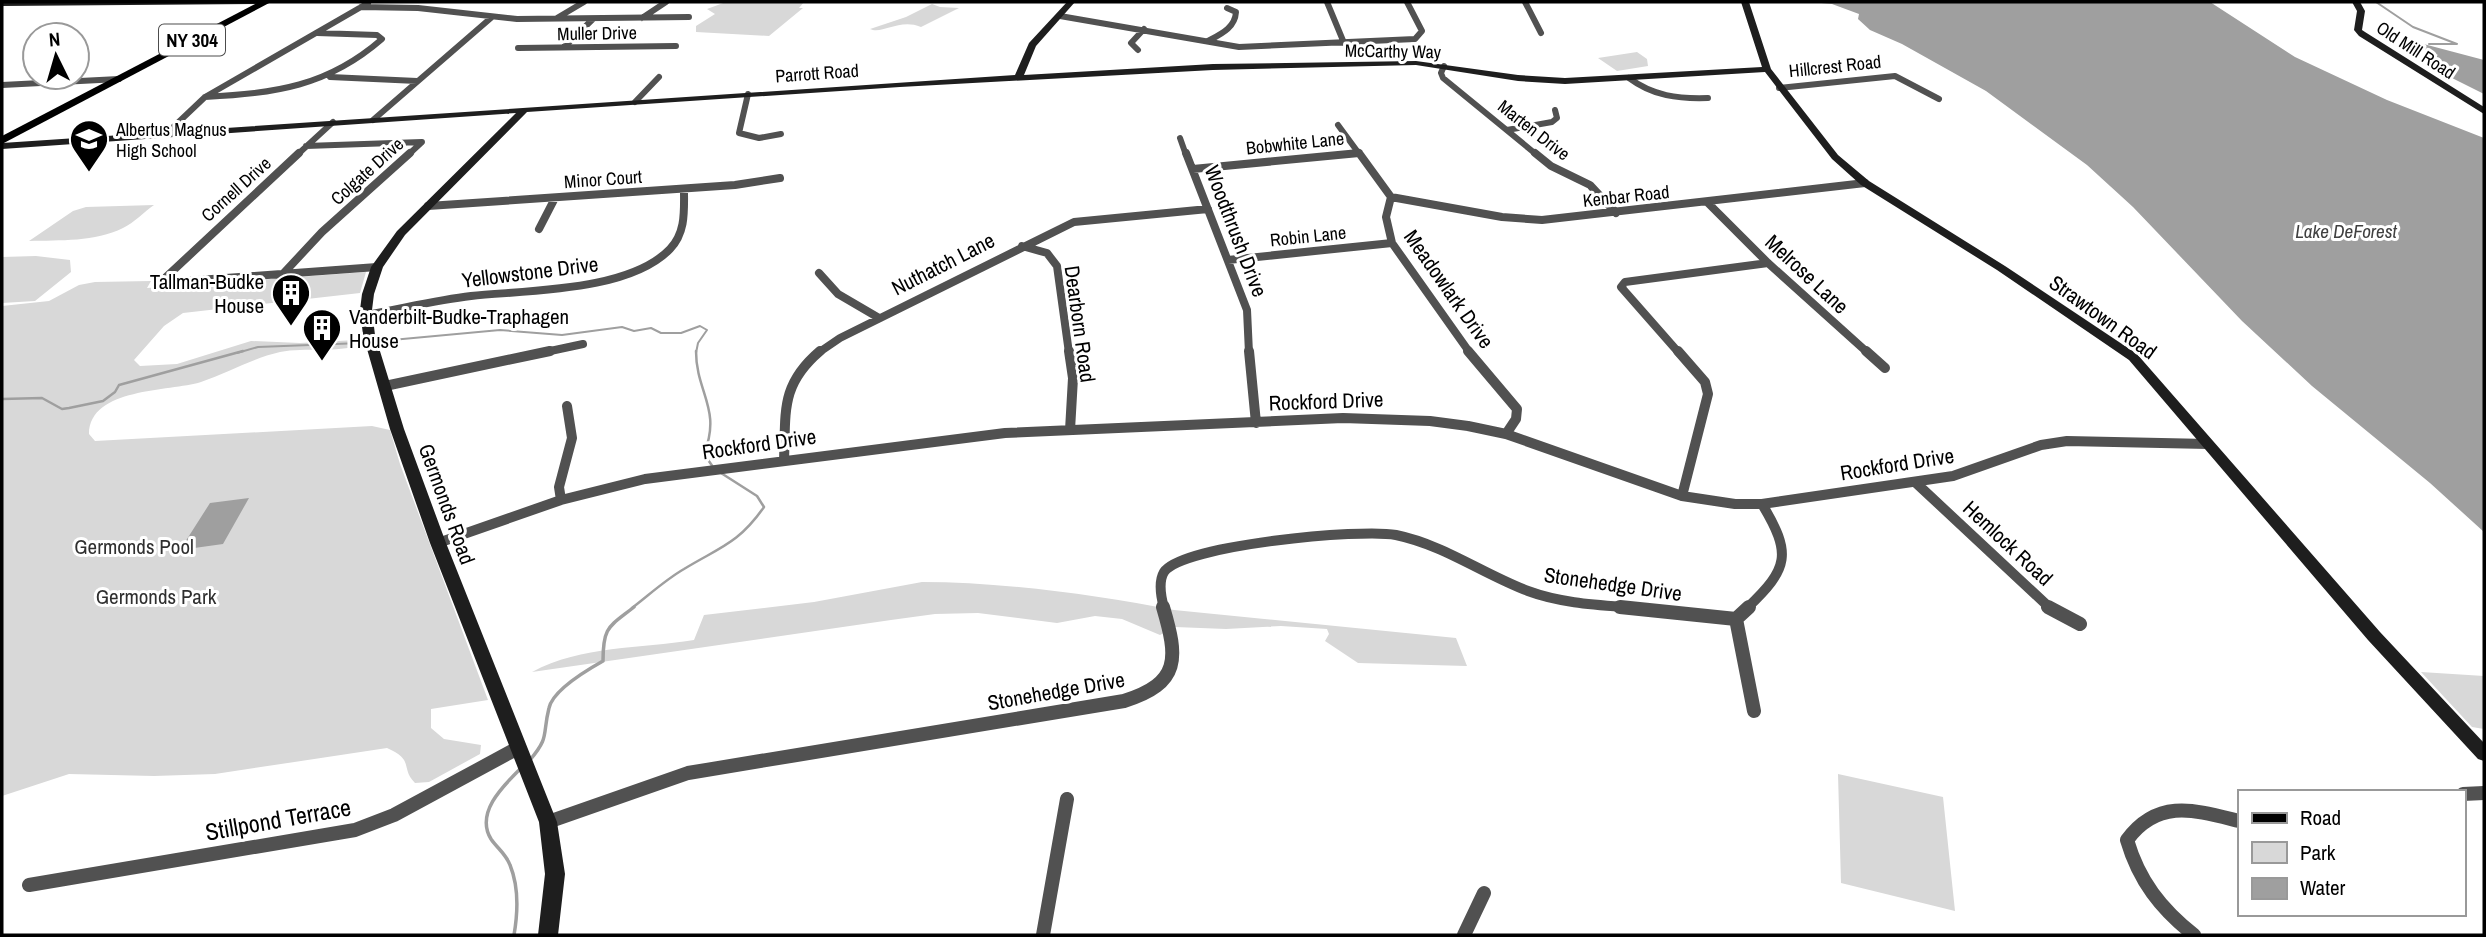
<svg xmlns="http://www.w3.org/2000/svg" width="2486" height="937" viewBox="0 0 2486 937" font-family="'Archivo Narrow',sans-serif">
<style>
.green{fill:#d8d8d8}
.water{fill:#9f9f9f}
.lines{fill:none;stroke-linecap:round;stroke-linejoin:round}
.stream-far2{stroke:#9f9f9f;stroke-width:2}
.stream-far1{stroke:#9f9f9f;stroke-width:2.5}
.stream{stroke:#9f9f9f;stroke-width:3.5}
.street-far3{stroke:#515151;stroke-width:6}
.street-far2{stroke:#515151;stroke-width:8}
.street-far1{stroke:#515151;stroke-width:10}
.street{stroke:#515151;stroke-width:14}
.secondary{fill:#1e1e1e;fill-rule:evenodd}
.primary{fill:#000;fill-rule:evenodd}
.labels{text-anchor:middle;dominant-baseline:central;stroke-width:6;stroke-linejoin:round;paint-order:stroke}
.far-street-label{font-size:18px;fill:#000;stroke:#fff}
.far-poi-label{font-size:18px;fill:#000;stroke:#fff;text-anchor:start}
.shield{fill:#fff;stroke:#4c4c4c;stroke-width:2}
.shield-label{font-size:19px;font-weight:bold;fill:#000}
.far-water-label{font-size:19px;font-style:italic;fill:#404040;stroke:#fff}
.street-label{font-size:21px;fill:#000;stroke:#fff}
.poi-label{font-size:21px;fill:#000;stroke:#fff;text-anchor:end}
.park-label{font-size:21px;fill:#2f2f2f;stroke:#fff}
.near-street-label{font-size:24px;fill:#000;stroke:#fff}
</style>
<rect width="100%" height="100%" fill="#fff"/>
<path class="green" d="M726,2h78l-5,6h4l-34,28 -73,-4v-6l19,-12 -8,-5z
M932,4l8,3 19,1 -38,19c-22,-9 -39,8 -51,2l36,-12z
M1637,52l10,7 1,7 -31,5 -19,-13z
M154,205c-10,7 -20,18 -31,23 -28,14 -63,12 -94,13l44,-30 13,-4z
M36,256l34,4 1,12 -36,29 -33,2v-46z
M366,272l-6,21 -177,20 -19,13 -30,34 6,6 37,-2 74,-23 49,2 56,-3 4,1v4c-24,8 -54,2 -80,7 -27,6 -52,21 -79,30 -32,10 -111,5 -112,52l6,7 277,-15 18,4 10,34 88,236 -57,9v19l13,11 37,6 -1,9 -51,28 -14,1c-15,-15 0,-23 -28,-35l-172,26 -61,2 -85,-2 -67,22v-490l47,-5 30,-16 16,-3 56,-1 -4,7z
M922,582c80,0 174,13 252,28l282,28 11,28 -109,-3 -33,-22 4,-7 -2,-5 -46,-3 -55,3 -51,-2 -15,8 -38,-16 -27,-3 -38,7 -79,-10 -43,1 -44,6 -359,52c50,-27 108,-23 162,-32l10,-25 110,-13z
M2421,672l63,4v53l-12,-2z
M1838,774l105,23 12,114 -114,-28z"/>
<path class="water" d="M1810,2h400l85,55 92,43 97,38v394l-54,-49 -118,-97 -70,-65 -109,-114 -46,-42 -101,-74 -84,-47 -32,-14 -12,-11 1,-5 -27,-10z
M2416,42l68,18v34l-46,-23 -10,-10 10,-6 -17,-7z
M249,498l-26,46 -43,6 30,-47z"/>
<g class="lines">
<path class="stream-far2" d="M2376,2l37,25 44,17h-28
M381,341l119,-11 62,5 60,-8 12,4 17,-3 10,5h20l19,-7 7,4 -9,13 -2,10
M237,353l21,-6 103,-4"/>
<path class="stream-far1" d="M696,351c0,42 26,58 8,103l9,13
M2,399l40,-1 20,11 7,-1 34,-7 12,-9 4,-7 124,-34
M632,608c17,-13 33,-28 52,-39 36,-22 54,-25 80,-62l-7,-11 -36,-23"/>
<path class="stream" d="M530,760c20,-24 12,-24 19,-52 4,-18 38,-38 54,-47 0,-35 6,-34 31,-54
M514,935c4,-23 5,-48 -4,-70 -4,-11 -13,-17 -19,-26 -16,-26 12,-53 29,-70"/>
<path class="street-far3" d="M1327,2l17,41
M1525,2l16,31
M361,7l57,1 99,11 172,-2
M1060,16l179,31 176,-8 7,-8 -15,-29
M557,18l27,-16
M642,18l24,-16
M1208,41c13,-7 27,-13 28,-29l-9,-4
M564,47l29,-28
M518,48l158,-2
M1138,50l-7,-7 13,-14
M1444,66l-3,7 2,5 94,77
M330,77l87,4
M1629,78c24,18 49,21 79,20
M2,85l117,-6
M1779,88l116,-12 44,23
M748,94l-9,39 20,5 22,-4
M205,97c70,-4 122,-10 177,-58l-5,-4 -60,-2
M635,102l24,-25
M373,120l119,-103
M1338,125l22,30
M1507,130l45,-8 5,-4 -2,-8
M166,134l39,-37 163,-94
M1180,138l6,17
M306,146l116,-4 -14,13
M297,155l36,-33
M1342,155l17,-2"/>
<path class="street-far2" d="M299,153l-135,126 7,3 206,-15
M1186,153l61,157 2,43
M1359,153l32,44 -5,20 6,26 78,110
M1535,153l16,13 39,19 26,28
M1193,169l166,-16
M1391,197l111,20 40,3 323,-37
M1708,203l60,60 100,90
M428,206l307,-21 45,-7
M539,229l16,-31
M1022,246l25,7 10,13 12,87
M1228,260l164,-17
M819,273l19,21 41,24
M281,276l41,-44 88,-79
M366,315c35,-6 70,-15 105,-19 55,-6 158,-4 199,-47 16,-17 14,-38 14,-60
M541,353l42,-9
M818,353l22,-15 234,-116 134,-13
M1679,353l-58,-66 4,-5 143,-19"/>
<path class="street-far1" d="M1069,351l4,27 -3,52
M1249,351l7,72
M1468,351l49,58 -1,10 -10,15
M1678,351l27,31 3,12 -26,102
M1866,351l19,17
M385,386l165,-35
M784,460c2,-48 -4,-75 36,-109
M1915,482l135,126
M561,500l-2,-13 13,-49 -5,-32
M438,543l123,-43 84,-21 360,-46 338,-15 87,3 38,5 38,8 176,62 53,8h27l191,-28 88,-31 26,-4 141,3
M1164,608c-3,-11 -6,-26 0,-36 18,-27 198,-44 232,-37 48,10 87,39 132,56 35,13 73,14 110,17
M1747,608c42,-40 45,-54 15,-104"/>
<path class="street" d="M1620,607l116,12
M1749,607l-13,12 18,92
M2048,607l32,17
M2463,794l21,-1
M548,822l140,-49 436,-72c57,-18 54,-43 39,-94
M29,885l326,-55 39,-15 124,-67
M1043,935l24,-136
M1464,935l20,-42
M2194,935c-33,-26 -55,-54 -67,-95 31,-42 68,-30 112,-19"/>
<path class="secondary" d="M2,2h267l-4,2 -263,2z
M1067,2h8l-39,44 -12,29 189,-11 203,-3 102,14 47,3 197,-11 -21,-65h8l22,67 67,86 31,26 136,85 132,88 243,278 104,111v18l-6,-2 -110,-119 -239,-280 -132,-90 -136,-85 -29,-26 -67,-87 -200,12 -47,-3 -102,-16 -203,5 -313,17 -373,25 -122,123 -22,32 -9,27 -2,16 3,25 29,94 42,114 111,279 8,52 -7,61h-20l7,-61 -6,-52 -109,-279 -40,-114 -27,-94 -3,-25 2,-16 9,-27 26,-36 119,-118 -514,36v-6l1013,-68 14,-32z
M2352,2h8l5,9 -3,19 3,2 119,75v7l-125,-78 -5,-6 3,-19z"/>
<path class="primary" d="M259,2h12l-269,142v-8z"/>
</g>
<defs>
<g id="school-pin" transform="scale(2.0125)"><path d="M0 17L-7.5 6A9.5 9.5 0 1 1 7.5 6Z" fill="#000" stroke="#fff"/><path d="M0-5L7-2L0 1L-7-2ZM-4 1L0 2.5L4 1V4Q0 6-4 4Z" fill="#fff"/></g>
<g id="building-pin" transform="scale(2.0125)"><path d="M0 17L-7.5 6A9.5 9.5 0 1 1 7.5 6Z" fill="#000" stroke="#fff"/><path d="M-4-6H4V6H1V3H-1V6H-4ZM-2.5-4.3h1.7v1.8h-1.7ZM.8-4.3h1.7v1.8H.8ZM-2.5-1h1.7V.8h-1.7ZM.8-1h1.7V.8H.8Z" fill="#fff"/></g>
</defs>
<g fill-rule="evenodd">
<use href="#school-pin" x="89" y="139"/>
<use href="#building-pin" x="291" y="293"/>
<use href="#building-pin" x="322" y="328"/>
</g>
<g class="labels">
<g class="far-street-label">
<text transform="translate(597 33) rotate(-1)">Muller Drive</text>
<text transform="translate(2416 50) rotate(33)">Old Mill Road</text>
<text transform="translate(1393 51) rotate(1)">McCarthy Way</text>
<text transform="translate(1835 66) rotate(-6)">Hillcrest Road</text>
<text transform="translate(817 73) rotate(-4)">Parrott Road</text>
<text transform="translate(1534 130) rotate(38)">Marten Drive</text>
<text transform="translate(1295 143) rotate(-6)">Bobwhite Lane</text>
<text transform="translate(367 171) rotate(-42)">Colgate Drive</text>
<text transform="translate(603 179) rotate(-4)">Minor Court</text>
<text transform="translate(236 189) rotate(-42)">Cornell Drive</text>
<text transform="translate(1626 196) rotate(-6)">Kenbar Road</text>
<text transform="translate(1308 236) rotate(-6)">Robin Lane</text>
</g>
<g class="far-poi-label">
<text x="116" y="129">Albertus Magnus<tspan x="116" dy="21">High School</tspan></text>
</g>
<rect class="shield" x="159" y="24.5" width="66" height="31" rx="5"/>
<g class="shield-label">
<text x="192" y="40">NY 304</text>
</g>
<g class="far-water-label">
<text x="2346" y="231">Lake DeForest</text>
</g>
<g class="street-label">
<text transform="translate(1236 231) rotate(69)">Woodthrush Drive</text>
<text transform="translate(943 264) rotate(-27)">Nuthatch Lane</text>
<text transform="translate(530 272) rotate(-7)">Yellowstone Drive</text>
<text transform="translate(1807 274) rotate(43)">Melrose Lane</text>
<text transform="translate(1449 289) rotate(55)">Meadowlark Drive</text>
<text transform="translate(2103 317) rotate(36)">Strawtown Road</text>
<text transform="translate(1080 324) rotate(82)">Dearborn Road</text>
<text transform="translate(1326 401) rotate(-2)">Rockford Drive</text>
<text transform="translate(759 444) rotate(-8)">Rockford Drive</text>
<text transform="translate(1897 464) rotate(-9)">Rockford Drive</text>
<text transform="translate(447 504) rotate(70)">Germonds Road</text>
<text transform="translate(2008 543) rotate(43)">Hemlock Road</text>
<text transform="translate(1613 584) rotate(8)">Stonehedge Drive</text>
<text transform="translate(1056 691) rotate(-10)">Stonehedge Drive</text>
</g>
<g class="poi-label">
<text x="264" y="281">Tallman-Budke<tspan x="264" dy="24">House</tspan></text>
<text x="349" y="316" text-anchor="start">Vanderbilt-Budke-Traphagen<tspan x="349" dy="24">House</tspan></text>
</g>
<g class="park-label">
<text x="134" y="546">Germonds Pool</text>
<text x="156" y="596">Germonds Park</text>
</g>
<g class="near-street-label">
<text transform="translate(278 819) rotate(-10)">Stillpond Terrace</text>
</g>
</g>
<rect width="2486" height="937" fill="none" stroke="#000000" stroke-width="7"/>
<rect x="2238" y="790" width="228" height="126" fill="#ffffff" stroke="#999999" stroke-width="2"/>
<rect x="2252" y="813" width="35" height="10" fill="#000000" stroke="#999999" stroke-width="2"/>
<text x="2300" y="825" font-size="21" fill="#000000">Road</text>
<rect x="2252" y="842" width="35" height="21" fill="#d8d8d8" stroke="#999999" stroke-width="2"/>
<text x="2300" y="860" font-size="21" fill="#000000">Park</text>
<rect x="2252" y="878" width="35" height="21" fill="#9f9f9f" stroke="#999999" stroke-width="2"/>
<text x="2300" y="895" font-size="21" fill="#000000">Water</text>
<g transform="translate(56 56) rotate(355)"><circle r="33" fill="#ffffff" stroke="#999999" stroke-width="2"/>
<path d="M0-5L12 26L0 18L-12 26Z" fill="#000000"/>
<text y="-10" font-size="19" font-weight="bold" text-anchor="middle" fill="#000000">N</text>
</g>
</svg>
